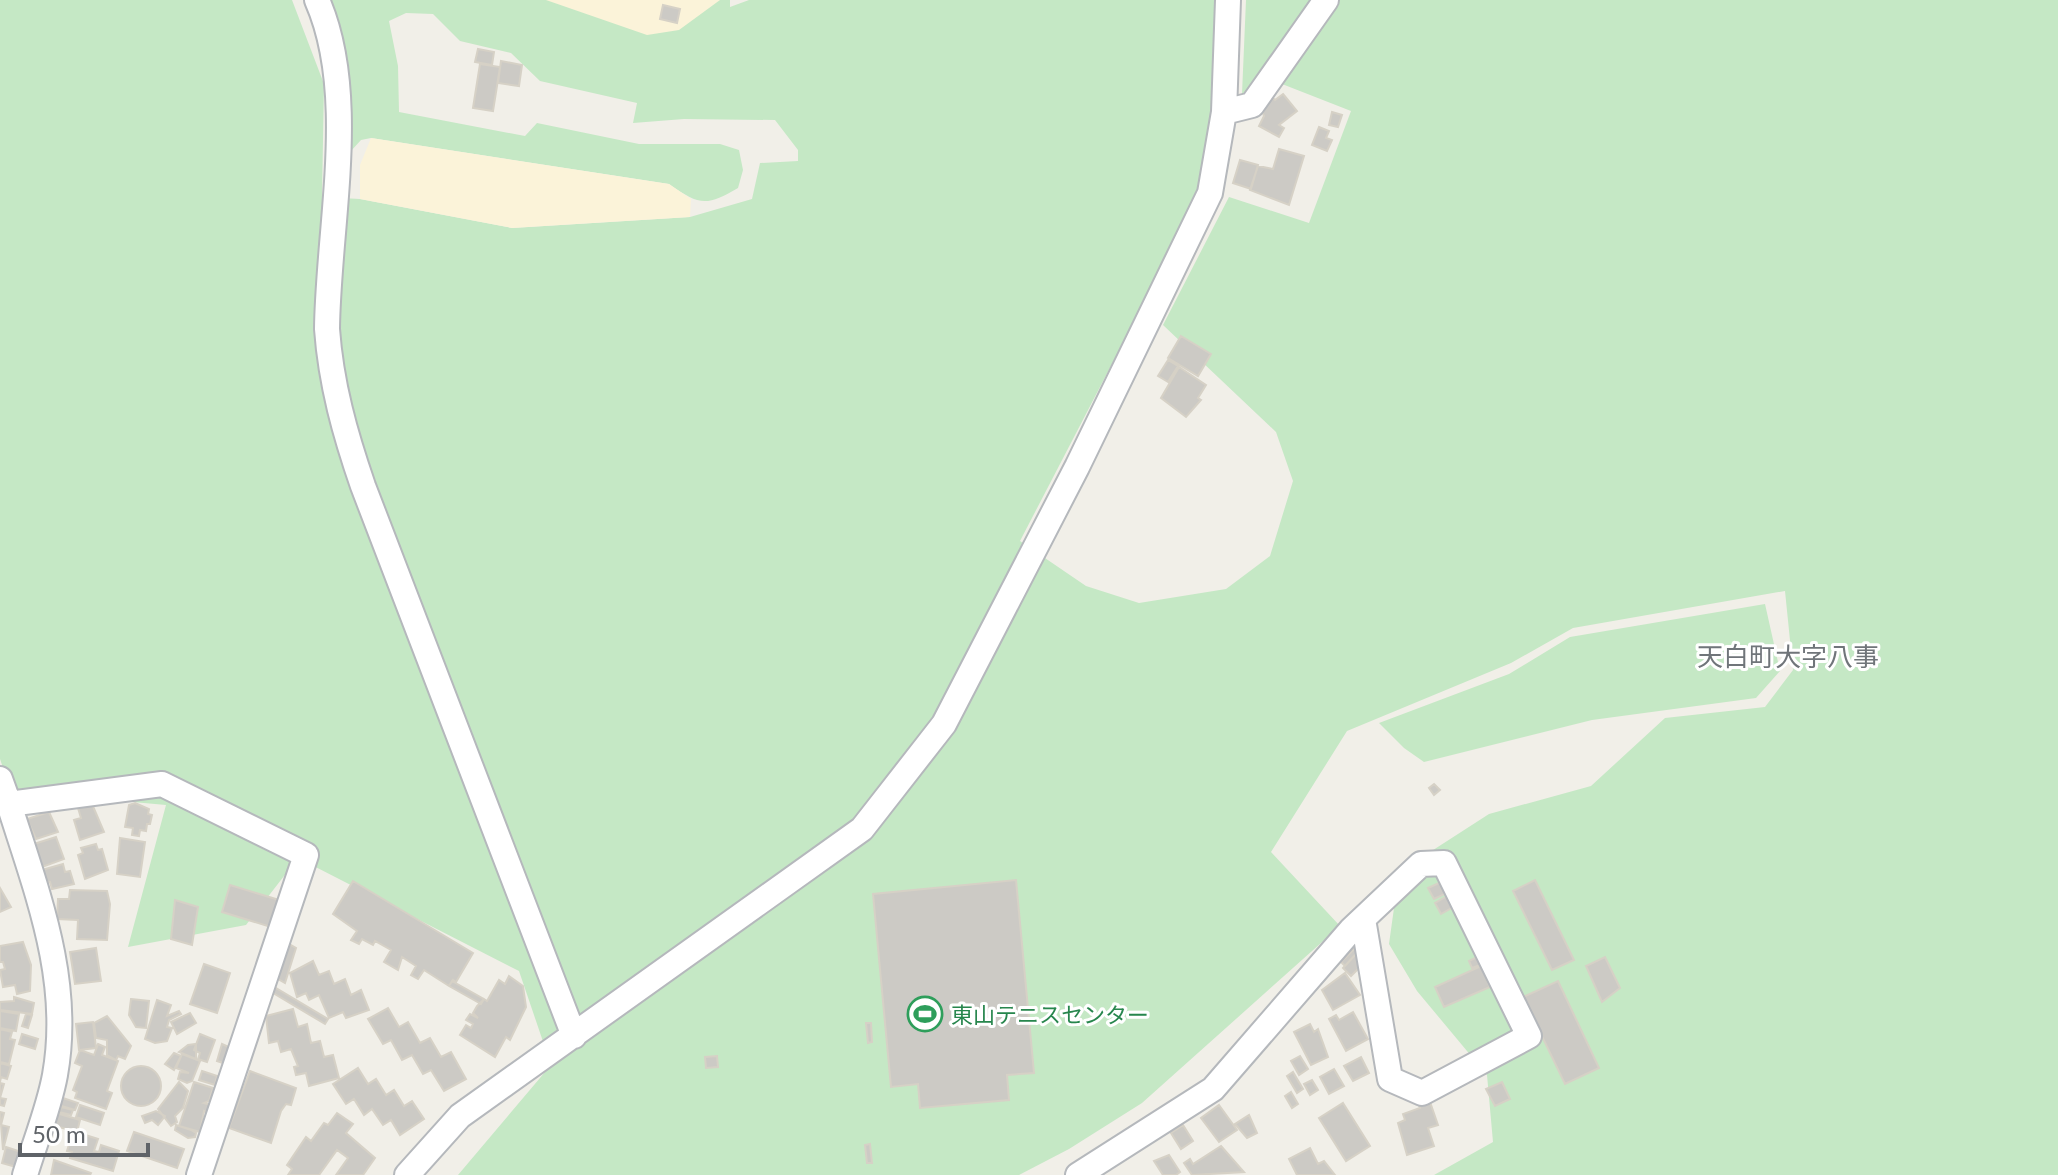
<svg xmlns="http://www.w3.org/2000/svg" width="2058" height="1175" viewBox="0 0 2058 1175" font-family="Lato,'Noto Sans JP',sans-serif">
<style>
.green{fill:#c5e8c5}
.sand{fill:#fbf3d9}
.building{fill:#cccac5;stroke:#d6d1c6;stroke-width:2}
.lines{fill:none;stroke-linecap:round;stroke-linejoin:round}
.minor-casing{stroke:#b5b8bc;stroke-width:28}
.minor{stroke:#fff;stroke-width:24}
.labels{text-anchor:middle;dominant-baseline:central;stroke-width:6;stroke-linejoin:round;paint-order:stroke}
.leisure-label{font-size:22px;fill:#27864d;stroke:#fff;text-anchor:start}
.quarter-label{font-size:26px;fill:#70757a;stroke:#fff}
</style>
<rect width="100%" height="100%" fill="#f1efe8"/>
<path class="green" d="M0,0h292l32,84 -2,113 38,2 152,29 178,-11 62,-18 8,-36 38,-2v-11l-23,-30 -91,-1 -51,4 4,-20 -97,-22 -29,-28 -51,-12 -27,-27 -27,-1 -17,8 9,45 1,46 126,24 12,-13 102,21h81l19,6 4,20 -5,18c-32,19 -39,17 -69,-4l-298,-46 -10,2 -11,12c1,-55 1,-102 -24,-152h404v7l19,-7h468l-2,103 -18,86 -42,92 -135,260 66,45 53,17 87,-14 44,-33 23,-75 -17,-49 -113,-107 66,-128 80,26 42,-112 -69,-27 -28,12 -12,-2 4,-94h812v1175h-624l59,-33 -6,-67 -70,-84 -28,-47 10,-72 90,-58 102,-28 74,-68 100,-11 28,-37 -8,-79 -212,37 -62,35 -164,68 -76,121 69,74 -198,177 -73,46 -50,26h-561l93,-110 -32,-94 -221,-113 -52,67 -118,22 38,-142 -155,-14 -11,-32z
M1765,604l15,67 -24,27 -164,22 -168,42 -20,-14 -25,-25 130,-49 61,-37z"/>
<path class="sand" d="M546,0h174l-41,30 -32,5z
M371,138l298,46 22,15 -1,18 -178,11 -152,-29v-34z"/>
<path class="building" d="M663,5l17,4 -3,14 -17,-4z
M478,49l16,3 -2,13 -17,-3z
M501,61l21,4 -3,21 -21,-3z
M480,64l20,3 -7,44 -20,-3z
M1283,94l14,17 -18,14 5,3 -5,9 -20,-11 5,-10 -4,-10 11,-10 4,4z
M1332,112l10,3 -4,12 -9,-2z
M1319,127l10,4 -3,7 6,2 -5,11 -15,-6z
M1279,149l25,7 -15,49 -39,-15 8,-24 15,3z
M1240,160l18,5 -7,24 -18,-6z
M1181,336l30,18 -13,22 -30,-18z
M1168,360l10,6 -10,16 -10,-6z
M1179,367l27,18 -8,13 3,2 -15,17 -25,-19z
M1434,784l6,6 -6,5 -5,-7z
M135,803l14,6 -1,5 4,1 -2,9h-3l-1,7 -6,-1 -1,6 -7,-1 1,-7 -8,-1 4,-22z
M92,804l12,28 -24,8 -6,-20 7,-2 -3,-10z
M49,812l9,20 -22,7 -9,-20z
M56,837l8,22 -22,8 -8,-23z
M120,838l25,4 -5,35 -23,-3z
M96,844l2,6 4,-1 6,21 -23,9 -7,-24 5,-2 -2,-5z
M63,864l2,8 5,-1 4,13 -22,5 -2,-7 -4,1 -4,-13z
M1016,880l18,193 -27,2 2,25 -89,8 -2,-24 -27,3 -18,-193z
M1535,880l39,80 -22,10 -39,-79z
M353,881l120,72 -17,29 -3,-2 -4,6 -25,-16 -6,9 -7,-4 5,-9 -14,-9 -4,13 -14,-8 7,-12 -16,-9 -2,4 -11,-6 -3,5 -8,-4 6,-9 -24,-17z
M1441,882l6,11 -13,6 -6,-11z
M230,885l49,15 -8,27 -49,-15z
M0,888l11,19 -11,5z
M70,890l37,1 3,13 -3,36 -30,-1 1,-19 -21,-1 1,-20h11z
M1449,895l6,11 -14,8 -6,-11z
M175,900l23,7 -6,38 -21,-6z
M284,941l12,7 -11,35 -12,-7z
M23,942l8,23 -1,26 -13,3 -2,-9 -12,2 -3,-17 5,-1 -2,-7h-3v-16z
M1358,945l2,13 -4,-4 -11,12 -4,-4z
M96,948l5,33 -26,3 -5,-32z
M1356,954l9,8 -14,14 -8,-8z
M1479,956l4,8 -11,4 -3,-7z
M1605,957l15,31 -18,14 -16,-36z
M313,961l6,14 10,-4 5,13 11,-5 6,16 10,-5 8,20 -23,8 -3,-6 -14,6 -10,-23 -10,5 -3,-7 -9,4 -7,-24z
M204,964l26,9 -13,40 -27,-9z
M1481,966l9,21 -46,20 -9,-20z
M1345,973l15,22 -27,15 -11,-20z
M509,976l14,10 3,21 -16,33 -4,-3 -11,20 -35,-22 6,-10 5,3 2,-4 -7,-4 4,-6 8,4 -5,-5 4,-7 7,-7 3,2 12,-21 6,4z
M452,981l32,18 -3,5 -32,-18z
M1558,981l41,87 -34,16 -42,-87z
M271,985l57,34 -3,5 -57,-34z
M14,997l20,6 -2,11 -32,-4v-8l14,-1z
M131,999l18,2 -3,27 -10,-1 -7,-12z
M157,1000l14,5 -4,11 12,-5 2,3 -12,6 -2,7 5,1 -5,13 -12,2 -10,-4z
M388,1008l11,19 9,-5 12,21 10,-5 11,19 10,-5 15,27 -22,12 -13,-21 -8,4 -11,-19 -10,5 -11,-20 -8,4 -15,-25z
M293,1009l5,18 9,-3 4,19 9,-2 4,16 9,-2 6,23 -30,8 -3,-13 -10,2 -2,-8 4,-1 -7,-17 -10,3 -3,-11 -9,2 -3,-27z
M0,1011l19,3 -3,17 -16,-3z
M1353,1012l15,27 -22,12 -17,-32 7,-4 3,5z
M190,1013l6,10 -19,11 -6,-12z
M26,1014l6,1 -4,13 -6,-2z
M107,1016l24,30 -6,13 -7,-3 -2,4 -9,-5v-15l-11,-2 -2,-15z
M93,1022l3,26 -17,2 -3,-26z
M866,1023h5l1,19 -4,1z
M1310,1024l4,8 4,-3 10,28 -17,8 -17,-33z
M0,1029l12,3 -2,7 5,1 -6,24 -9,-2z
M22,1034l16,5 -3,10 -16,-5z
M200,1034l15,6 -8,22 -9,-3 2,-6 -6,-3z
M98,1044l7,3 -3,8 16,6 -11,30 5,2 -6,16 -31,-11 2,-6 -4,-2 9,-24 -7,-3 5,-13 14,5z
M196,1044v15l-17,-7 9,-7z
M222,1044l9,4 -5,16 -9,-3z
M174,1053l7,3 -7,14 -9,-6z
M182,1054l18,7 -8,20 -5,2 -9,-4 2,-7 9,1 -13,-5z
M717,1056l1,11 -12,1 -1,-11z
M1300,1056l8,13 -9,6 -8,-14z
M1361,1057l8,16 -16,8 -9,-15z
M0,1063l11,3 -4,13 -6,-2 -1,5z
M121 1086a20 20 0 1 1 40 0a20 20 0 1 1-40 0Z
M358,1068l10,16 8,-5 10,16 8,-5 10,16 8,-5 12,18 -24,16 -9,-15 -8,5 -11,-16 -8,6 -10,-16 -8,5 -13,-20z
M1334,1069l10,17 -15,8 -9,-17z
M202,1071l15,5 -2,9 -16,-5z
M250,1071l46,17 -5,17 -5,-1 -5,7 -10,32 -42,-15z
M1293,1072l10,17 -6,4 -10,-17z
M1312,1080l6,10 -8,5 -6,-11z
M179,1082l9,9 -5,17 -8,8 2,6 -6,4 -13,-17z
M194,1082l19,6 -4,13 -5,2 7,2 -2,8 -5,-2 -4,21 -21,-6z
M1502,1082l8,17 -15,7 -9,-17z
M0,1083l4,1 -4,14 6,1 -2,7 -4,-1z
M1291,1092l7,12 -6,4 -7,-12z
M60,1097l18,6 -3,7 -17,-5z
M1429,1099l9,26 -10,3 6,18 -27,9 -9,-32 7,-3 -2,-6 17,-6 -2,-5z
M1343,1103l27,43 -24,15 -27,-43z
M80,1105l24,8 -4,12 -24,-8z
M1219,1105l18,25 -18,12 -18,-24z
M61,1107l12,3 -2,5 -12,-3z
M156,1111l9,5 -7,9 -6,-5 -7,3 -3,-7z
M0,1112l4,1 -3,12 8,2 -6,23z
M56,1113l24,7 -3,12 -25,-7z
M337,1113l16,11 -7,9 29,25 -12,17h-27l12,-17 -11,-8 -18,25h-31l4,-6 -5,-4 19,-28 5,4 13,-18 4,2z
M1249,1115l8,18 -10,5 -12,-14z
M176,1125l15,5 5,3 -1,4 -7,1 -13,-8z
M1183,1125l10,16 -12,8 -10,-16z
M134,1132l50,17 -7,19 -50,-17z
M79,1133l19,6 -4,12 5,1 2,-7 18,6 -6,20 -43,-13 2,-6 -5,-1 5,-16 6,2z
M870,1144l2,19h-5l-2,-18z
M1221,1146l23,26 -52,3 -8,-12 6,-4 3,5z
M6,1147l15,5 -5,15 -14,-4z
M1310,1148l8,16 6,-3 11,14h-38l-8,-16z
M1169,1155l11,17 -4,3h-13l-9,-14z
M54,1160l37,13 -1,2h-39z"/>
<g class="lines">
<g class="minor-casing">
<path id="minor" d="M317,0c42,95 11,226 10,329 4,55 18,105 36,157l211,550
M1224,112l28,-7 74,-105
M0,779l9,25 153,-20 144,71 -107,320
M9,804c28,89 63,176 46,271 -6,33 -20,67 -30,100
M407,1175l53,-59 402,-287 82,-105 133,-257 133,-274 14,-81 4,-112
M1078,1175l135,-86 138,-159 70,-66 23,-1 85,173 -107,57 -32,-14 -27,-160"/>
</g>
<use href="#minor" class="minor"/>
</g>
<defs>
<g id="stadium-ring" transform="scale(1.8)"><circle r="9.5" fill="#fff" stroke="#2e9e5b" stroke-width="1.5"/><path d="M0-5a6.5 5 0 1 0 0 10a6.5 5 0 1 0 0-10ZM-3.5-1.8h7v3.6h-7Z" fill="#2e9e5b"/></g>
</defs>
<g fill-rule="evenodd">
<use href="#stadium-ring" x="925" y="1014"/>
</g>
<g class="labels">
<g class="leisure-label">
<text x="951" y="1014">東山テニスセンター</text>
</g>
<g class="quarter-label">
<text x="1788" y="656">天白町大字八事</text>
</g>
</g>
<path d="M20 1143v12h128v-12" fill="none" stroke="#5f6368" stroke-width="4"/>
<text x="32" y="1143" font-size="24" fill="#5f6368" stroke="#ffffff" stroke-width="6" paint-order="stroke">50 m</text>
</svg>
